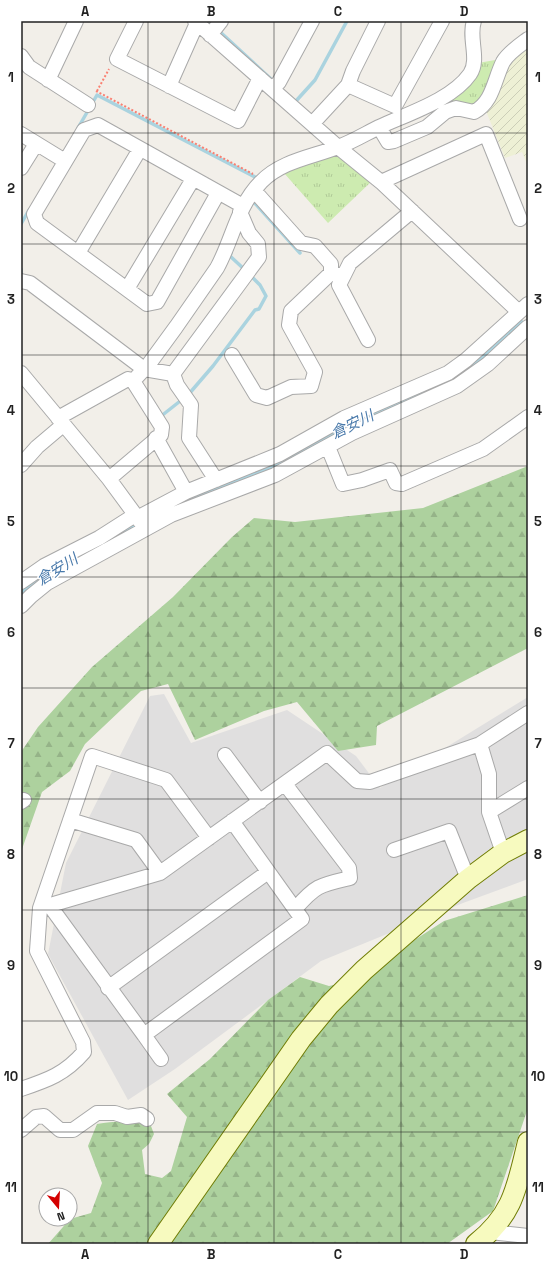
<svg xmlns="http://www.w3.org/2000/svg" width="549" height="1265" viewBox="0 0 549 1265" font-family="'Space Grotesk','Noto Sans JP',sans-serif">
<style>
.residential{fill:#e0dfdf}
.farmland{fill:url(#farmland-furrows)}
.grass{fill:url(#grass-tufts)}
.forest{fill:url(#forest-firs)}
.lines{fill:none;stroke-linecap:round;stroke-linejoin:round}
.stream{stroke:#aad3df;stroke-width:3.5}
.river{stroke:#aad3df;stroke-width:21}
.street-casing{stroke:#a9a9a9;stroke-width:16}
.secondary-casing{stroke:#707d05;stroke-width:22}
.path{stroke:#fa8072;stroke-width:2;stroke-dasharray:2 2;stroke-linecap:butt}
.street{stroke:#fff;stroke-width:14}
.secondary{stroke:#f7fabf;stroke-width:20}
.grid{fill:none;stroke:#222;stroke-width:1;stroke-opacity:0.55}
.labels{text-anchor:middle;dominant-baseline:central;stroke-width:3;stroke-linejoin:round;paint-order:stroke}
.water-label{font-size:15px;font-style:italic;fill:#4a7aab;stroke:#fff}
.neatline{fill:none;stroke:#222;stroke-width:1.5}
.grid-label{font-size:13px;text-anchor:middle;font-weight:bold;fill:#222}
</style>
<defs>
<pattern id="farmland-furrows" width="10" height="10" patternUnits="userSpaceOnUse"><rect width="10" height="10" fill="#eef0d5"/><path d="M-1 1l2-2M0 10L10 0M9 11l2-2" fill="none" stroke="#ccceb7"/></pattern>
<pattern id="grass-tufts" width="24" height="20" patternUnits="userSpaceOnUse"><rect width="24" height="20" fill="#cdebb0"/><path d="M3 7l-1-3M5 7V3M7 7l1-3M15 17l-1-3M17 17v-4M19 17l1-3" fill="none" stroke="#b0c997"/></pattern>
<pattern id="forest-firs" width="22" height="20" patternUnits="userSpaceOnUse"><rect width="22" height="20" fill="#add19e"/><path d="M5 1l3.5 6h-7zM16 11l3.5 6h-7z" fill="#95b388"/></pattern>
</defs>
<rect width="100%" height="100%" fill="#f2efe9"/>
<path class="residential" d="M164,694l27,49 96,-33 69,46 24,32 148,-91v182l-65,24 -142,58 -146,108 -47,31 -80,-146 18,-91 84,-167z"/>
<path class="farmland" d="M528,45v121l-6,-14 -17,6 -19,-47 22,-49z"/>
<path class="grass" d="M501,59l-20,47 -30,1 -3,-10 30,-34z
M337,154l36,26 -45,43 -44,-50 15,-7z"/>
<path class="forest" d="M528,466v182l-151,78 -1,19 -38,6 -41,-49 -33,9 -69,29 -27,-56 -27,7 -56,53 -15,27 -28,21 -21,60v-100l17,-25 54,-60 81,-70 59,-60 22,-19 41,4 128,-14z
M528,895v213l-35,103 -46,33h-399l22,-25 21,-6 11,-30 -14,-37 9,-22c18,-3 36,-4 54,2l3,8 -5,10 -7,6 3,24 17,4 9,-7 16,-54 -20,-23 43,-35 58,-59 32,-23 29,9 42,-9 42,-36 31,-20z"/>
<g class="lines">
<path class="stream" d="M207,21l6,5
M218,30l54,50
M296,101l19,-21 32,-59
M78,128l19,-33 162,84
M252,200l48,53
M21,224l8,-14
M231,253l-1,3 15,14
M21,269v5
M188,395l25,-29 42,-56 4,-1 7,-13 -6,-11 -11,-11
M160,417l24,-19"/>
<path class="river" d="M177,504l101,-41 69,-38 100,-43 30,-18 37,-38
M21,593c21,-20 46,-30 72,-43 15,-8 29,-17 43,-25"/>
<g class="street-casing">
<path id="street" d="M136,21l-19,38 121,62 22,-43
M195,21l143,126 43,35 138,130
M210,35l11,-14
M21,56l8,11 59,38
M48,80l28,-59
M348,85l47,21 47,-85
M169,86l28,-63
M273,89l6,-7 33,-61
M312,124l36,-39 5,-14 25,-50
M379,127l9,15 6,-1 33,-14 18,-15 11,-4 18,4c19,-10 20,-32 29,-50 5,-9 17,-17 25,-23
M21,134l44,27
M21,168l15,-24
M381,182l105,-48 34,85
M218,193l-61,109 -10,2 -110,-81 -3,-9 50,-84 14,-5 145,81
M259,196l42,47 14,3 16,18v9l8,2
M78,253l62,-104
M21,281l9,2 114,86 29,5 86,-117 -1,-13 -9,-11 -9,-21
M127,289l66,-110
M368,340l-29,-55 11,-22 62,-52
M232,355l24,40 11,3 24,-11 20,-1 4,-14 -26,-47 2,-14 40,-38
M21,373l88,106 33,45
M173,374l4,11 14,20 -2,33 27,42
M58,418l70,-39 5,2 16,-17 27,-37 41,-59c16,-29 20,-62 44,-86 20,-21 51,-25 77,-35 14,-5 27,-13 41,-20 28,-13 73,-27 91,-53 10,-15 -2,-36 4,-53
M156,438l30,54
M328,447l15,37 19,-4 28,-10 6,13 6,1 81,-35 45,-32
M21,465l16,-18 26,-22
M109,479l52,-44 1,-8 -29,-46
M137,518l49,-26 94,-38 64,-36 104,-45 18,-13 62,-56
M21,582l23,-16 55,-28 36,-23
M21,606l10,-10 16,-13 124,-68 104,-40 77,-42 105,-47 31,-22 40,-37
M480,744l9,30v38l14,41
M225,755l35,47
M285,784l64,84 1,10c-30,7 -34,7 -54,30
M21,802l3,-2
M489,812l39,-24
M70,820l66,20 24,33
M394,850l55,-19 19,48
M50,906l94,129 158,-116 -70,-98
M40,908l120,-35 167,-120 30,28 13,1 110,-38 48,-31
M108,988l160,-116
M144,1035l17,24
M21,1089c27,-9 44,-15 63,-37l-1,-10 -46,-91 3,-43 52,-152 74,24 43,58
M21,1130l15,-13 8,-1 16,14h13l24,-17h18l12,4 14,-2 6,4
M490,1232l38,4"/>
</g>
<g class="secondary-casing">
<path id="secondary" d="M158,1244l143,-205 28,-34 35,-35 104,-91 35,-26 25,-13
M476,1244c38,-30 41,-58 52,-102"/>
</g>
<path class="path" d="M96,91l157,83
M97,91l12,-22"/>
<use href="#street" class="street"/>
<use href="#secondary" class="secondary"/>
</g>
<path class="grid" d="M148,21v1223M274,21v1223M401,21v1223M21,133h507M21,244h507M21,355h507M21,466h507M21,577h507M21,688h507M21,799h507M21,910h507M21,1021h507M21,1132h507"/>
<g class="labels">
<g class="water-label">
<text transform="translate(352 424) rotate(-26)">倉安川</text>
<text transform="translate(57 569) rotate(-32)">倉安川</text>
</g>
</g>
<rect width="549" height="1265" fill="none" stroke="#ffffff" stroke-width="44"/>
<g transform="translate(58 1207) rotate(162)"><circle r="19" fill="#ffffff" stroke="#a7a7a7"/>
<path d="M0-3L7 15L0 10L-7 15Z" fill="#d40000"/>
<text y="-6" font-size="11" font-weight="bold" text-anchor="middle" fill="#222222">N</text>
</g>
<rect x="22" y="22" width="505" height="1221" class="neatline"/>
<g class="grid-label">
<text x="85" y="16">A</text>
<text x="211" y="16">B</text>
<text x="338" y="16">C</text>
<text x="464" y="16">D</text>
<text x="11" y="82">1</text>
<text x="538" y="82">1</text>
<text x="11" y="193">2</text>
<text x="538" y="193">2</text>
<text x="11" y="304">3</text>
<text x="538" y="304">3</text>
<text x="11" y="415">4</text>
<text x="538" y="415">4</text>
<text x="11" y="526">5</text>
<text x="538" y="526">5</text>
<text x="11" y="637">6</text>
<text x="538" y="637">6</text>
<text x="11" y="748">7</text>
<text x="538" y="748">7</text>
<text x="11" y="859">8</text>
<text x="538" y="859">8</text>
<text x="11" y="970">9</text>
<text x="538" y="970">9</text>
<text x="11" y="1081">10</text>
<text x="538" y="1081">10</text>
<text x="11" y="1192">11</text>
<text x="538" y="1192">11</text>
<text x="85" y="1259">A</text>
<text x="211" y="1259">B</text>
<text x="338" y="1259">C</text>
<text x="464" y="1259">D</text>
</g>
</svg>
